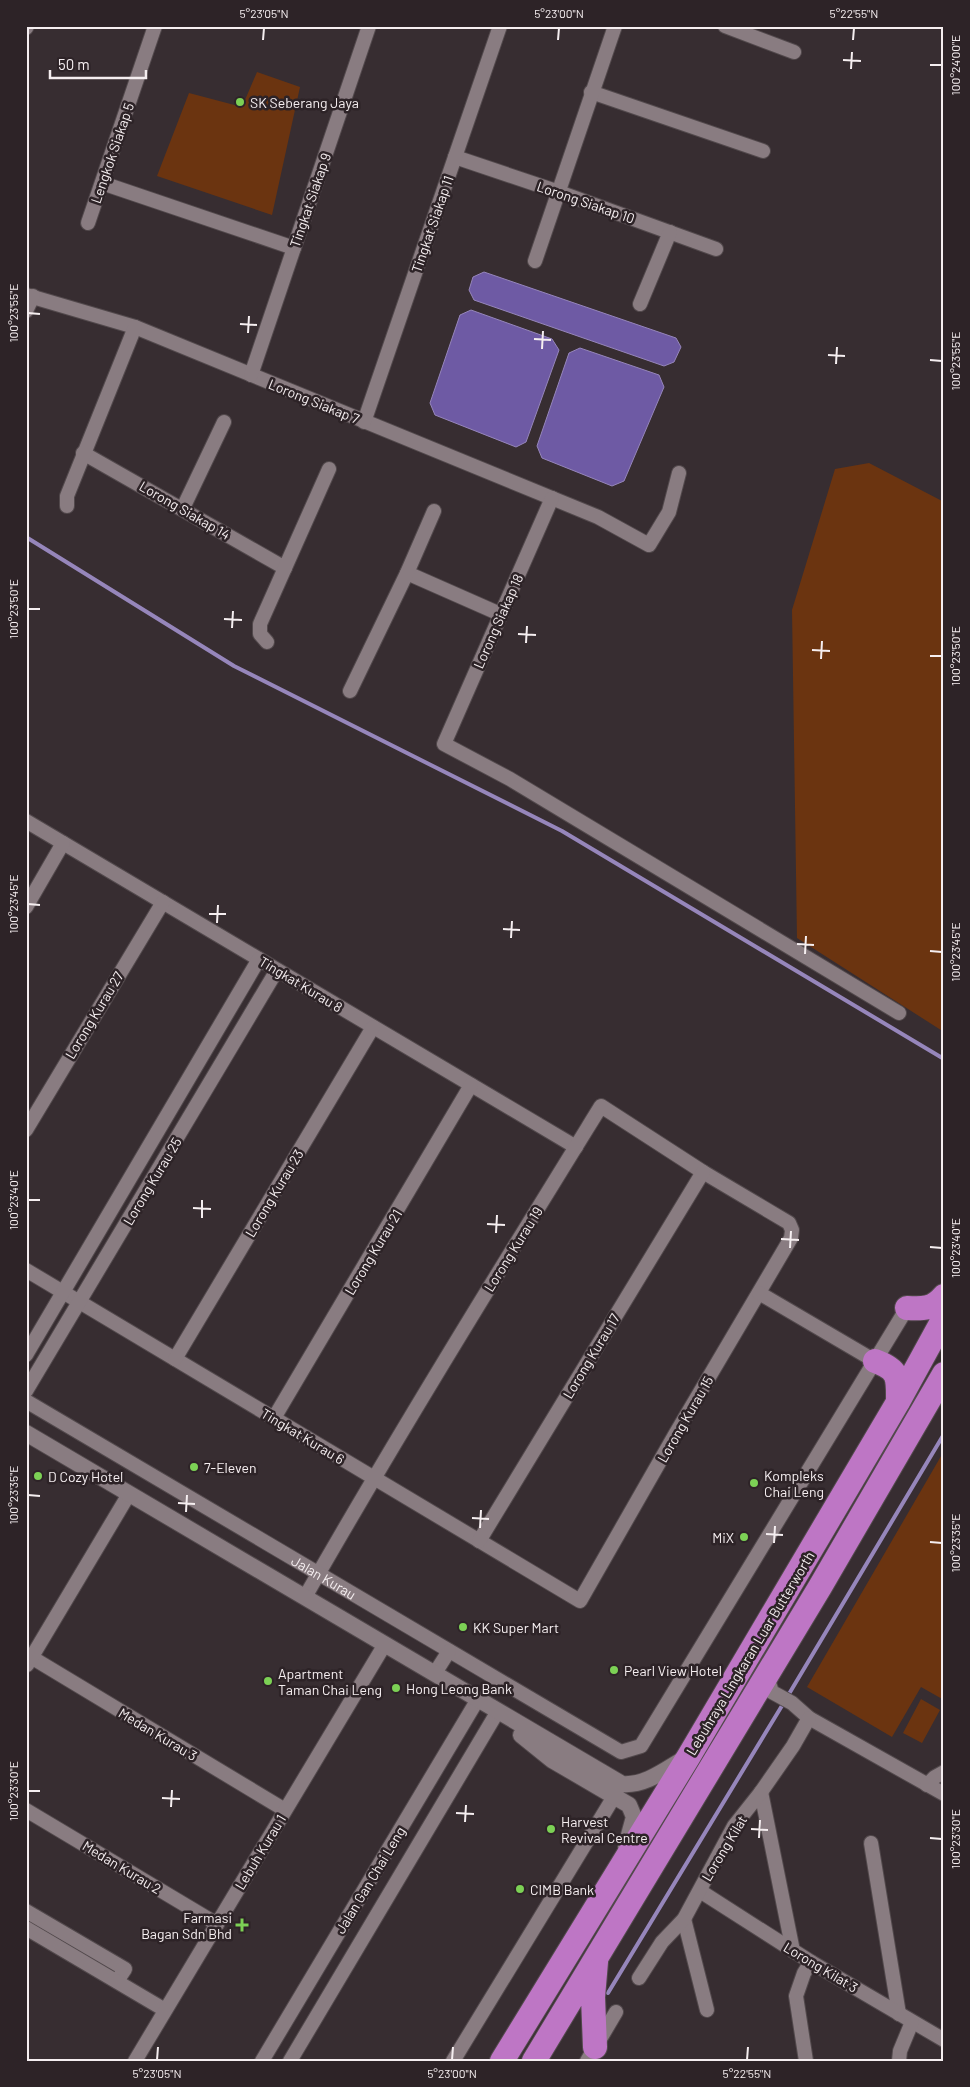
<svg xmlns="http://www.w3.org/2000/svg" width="970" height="2087" viewBox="0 0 970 2087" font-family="Barlow,sans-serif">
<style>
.green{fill:#6b3410}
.water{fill:#6e5aa4;stroke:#9686bb}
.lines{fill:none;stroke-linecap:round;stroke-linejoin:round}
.stream{stroke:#9686bb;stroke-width:4}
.minor-casing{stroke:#52494c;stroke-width:16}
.tertiary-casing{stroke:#52494c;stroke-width:18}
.motorway-casing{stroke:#52494c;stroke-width:26}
.minor{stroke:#897c81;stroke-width:14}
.tertiary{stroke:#897c81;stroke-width:16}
.motorway{stroke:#be76c5;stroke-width:24}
.ticks{fill:none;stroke:#f5eef0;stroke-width:2}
.poi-dot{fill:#7cd155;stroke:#2d2327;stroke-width:2}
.labels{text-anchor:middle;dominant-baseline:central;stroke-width:5;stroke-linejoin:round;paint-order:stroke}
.poi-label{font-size:14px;fill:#f5eef0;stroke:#2d2327;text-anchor:start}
.street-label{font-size:14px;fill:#f5eef0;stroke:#2d2327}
.neatline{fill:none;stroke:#f5eef0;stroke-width:2}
.ticks-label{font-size:12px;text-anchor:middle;fill:#f5eef0}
</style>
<rect width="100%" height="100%" fill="#372d31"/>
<path class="green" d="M257,72l43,15 -28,128 -115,-39 32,-83 53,14z
M869,463l75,39v530l-147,-94 -5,-328 43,-141z
M944,1451v249l-23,-13 -29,50 -85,-50z
M921,1699l19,11 -18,33 -19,-10z"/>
<path class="water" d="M484,272l192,66 5,9 -7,15 -10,4 -190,-66 -5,-10 4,-13z
M471,310l81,29 7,11 -33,92 -10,5 -81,-32 -5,-12 30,-88z
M580,348l79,27 5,12 -40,94 -12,5 -70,-28 -5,-12 32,-93z"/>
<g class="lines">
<path class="stream" d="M26,537l208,129 328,165 382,228
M608,1993l172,-284 164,-275"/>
<g class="minor-casing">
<g id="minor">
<path d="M725,26l69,26"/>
<path d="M26,28l1,-2"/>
<path d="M591,92l172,59"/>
<path d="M455,157l104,35 157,57"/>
<path d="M102,183l192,65"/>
<path d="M88,223l67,-197"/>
<path d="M535,261l80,-235"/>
<path d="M26,295l109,32 463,190 51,28 20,-33 10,-39"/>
<path d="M640,304l30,-72"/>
<path d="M26,311l7,-15"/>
<path d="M251,375l118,-349"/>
<path d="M364,422l136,-396"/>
<path d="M83,453l202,115"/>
<path d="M552,498l-108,246 66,35 389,234"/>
<path d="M67,506v-10l68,-169"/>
<path d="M183,508l41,-86"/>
<path d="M407,573l93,41"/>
<path d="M267,642l-7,-8v-10l69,-155"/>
<path d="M350,691l57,-118 27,-62"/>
<path d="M26,821l550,326"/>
<path d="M26,907l37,-64"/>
<path d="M26,1130l137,-228"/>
<path d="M26,1270l554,331 96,-168 115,-195 1,-8 -3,-7 -86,-51 -102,-66c-100,162 -201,325 -296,491"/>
<path d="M759,1293l116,68"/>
<path d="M26,1355l233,-396"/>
<path d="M175,1359l198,-332"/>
<path d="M26,1391l251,-421"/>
<path id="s1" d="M26,1401l595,351 20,-6 266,-438"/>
<path d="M274,1418l197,-333"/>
<path d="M479,1541l224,-369"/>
<path d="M31,1657l254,153"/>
<path d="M27,1665l102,-171"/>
<path d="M435,1673l14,-22"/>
<path d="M766,1674l6,18 20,11 17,15 135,76"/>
<path d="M927,1785l8,-8 9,-5"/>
<path d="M761,1792l32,159"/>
<path d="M26,1810l191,114"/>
<path d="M871,1843l28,171"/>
<path d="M700,1891l111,71 133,78"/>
<path d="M26,1911l99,58 -8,12"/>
<path d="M684,1919l23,91"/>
<path d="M26,1928l139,82"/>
<path d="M639,1978l23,-36 22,-23 50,-93 27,-34 32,-46 16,-28"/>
<path d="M135,2061l250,-417"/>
<path d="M262,2061l216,-362"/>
<path d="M290,2061l208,-350"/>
<path d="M453,2061l162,-266"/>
<path d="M587,2061l29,-49"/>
<path d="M806,2061l-10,-65 8,-23 7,-11"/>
<path d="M899,2061l1,-10 12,-29"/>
</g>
</g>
<g class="tertiary-casing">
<path id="tertiary" d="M26,1433l596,351c24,2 44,-15 65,-27
M521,1735l31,25 77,45 5,12 -8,29"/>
</g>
<g class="motorway-casing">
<path id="motorway" d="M907,1308c16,1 26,1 37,-12
M875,1361c25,9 23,17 23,41
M595,2047l-2,-50 3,-35
M502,2061l187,-305 209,-354 46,-84
M534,2061l286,-474 124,-213"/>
</g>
<use href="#minor" class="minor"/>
<use href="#tertiary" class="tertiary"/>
<use href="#motorway" class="motorway"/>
</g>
<path class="ticks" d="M263,40l1,-12M558,40l1,-12M853,40l1,-12M843,60l18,1M930,65h12M851,69l1,-17M28,313l12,1M240,324l17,1M248,333l1,-17M534,339l17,1M542,349l1,-18M828,355l17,1M930,360l12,1M836,364l1,-17M28,609h12M224,619l18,1M232,628l1,-17M518,634l18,1M526,643l1,-17M812,650l18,1M930,656h12M821,659l1,-18M28,904l12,1M209,914h17M217,923l1,-18M503,929l17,1M511,938l1,-17M797,944l17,1M930,951l12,1M805,954l1,-18M28,1200h12M193,1208l18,1M202,1218v-18M487,1224l18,1M496,1233l1,-18M781,1239l18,1M930,1247l12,1M790,1248l1,-17M28,1495l12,1M178,1503l17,1M186,1512l1,-17M472,1518l17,1M480,1528l1,-18M766,1534l17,1M930,1542l12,1M774,1543l1,-17M28,1791h12M162,1798l18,1M171,1807l1,-17M456,1813l18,1M465,1822l1,-17M751,1829l17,1M759,1838l1,-18M930,1838l12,1M157,2060l1,-13M452,2060l1,-13M747,2060l1,-13"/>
<g class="poi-dot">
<circle cx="240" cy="102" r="5"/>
<circle cx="194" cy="1467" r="5"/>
<circle cx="38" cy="1476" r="5"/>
<circle cx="754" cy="1483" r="5"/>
<circle cx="744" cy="1537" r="5"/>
<circle cx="463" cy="1627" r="5"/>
<circle cx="614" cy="1670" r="5"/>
<circle cx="268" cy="1681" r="5"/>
<circle cx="396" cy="1688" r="5"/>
<circle cx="551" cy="1829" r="5"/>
<circle cx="520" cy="1889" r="5"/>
<path d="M239.5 1917.5h5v5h5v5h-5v5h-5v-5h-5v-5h5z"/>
</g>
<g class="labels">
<g class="poi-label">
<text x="250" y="102">SK Seberang Jaya</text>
<text x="204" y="1467">7-Eleven</text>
<text x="764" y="1475">Kompleks<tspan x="764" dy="16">Chai Leng</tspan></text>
<text x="48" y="1476">D Cozy Hotel</text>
<text x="734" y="1537" text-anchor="end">MiX</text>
<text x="473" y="1627">KK Super Mart</text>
<text x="624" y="1670">Pearl View Hotel</text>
<text x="278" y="1673">Apartment<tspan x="278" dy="16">Taman Chai Leng</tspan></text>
<text x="406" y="1688">Hong Leong Bank</text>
<text x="561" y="1821">Harvest<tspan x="561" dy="16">Revival Centre</tspan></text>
<text x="530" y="1889">CIMB Bank</text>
<text x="232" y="1917" text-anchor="end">Farmasi<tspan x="232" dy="16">Bagan Sdn Bhd</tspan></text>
</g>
<g class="street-label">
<text transform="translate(112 153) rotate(-71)">Lengkok Siakap 5</text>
<text transform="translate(310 200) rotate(-71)">Tingkat Siakap 9</text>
<text transform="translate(586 202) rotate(19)">Lorong Siakap 10</text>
<text transform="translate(432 224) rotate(-71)">Tingkat Siakap 11</text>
<text transform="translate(314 401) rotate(22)">Lorong Siakap 7</text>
<text transform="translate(185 510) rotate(30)">Lorong Siakap 14</text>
<text transform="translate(498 621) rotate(-66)">Lorong Siakap 18</text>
<text transform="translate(301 984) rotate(31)">Tingkat Kurau 8</text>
<text transform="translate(94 1015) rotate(-59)">Lorong Kurau 27</text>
<text transform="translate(152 1181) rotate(-59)">Lorong Kurau 25</text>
<text transform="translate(274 1193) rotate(-59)">Lorong Kurau 23</text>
<text transform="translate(513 1249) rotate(-58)">Lorong Kurau 19</text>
<text transform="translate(373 1252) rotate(-59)">Lorong Kurau 21</text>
<text transform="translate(591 1356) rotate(-59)">Lorong Kurau 17</text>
<text transform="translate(685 1419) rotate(-60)">Lorong Kurau 15</text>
<text transform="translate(303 1436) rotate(31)">Tingkat Kurau 6</text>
<text stroke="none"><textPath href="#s1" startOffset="346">Jalan Kurau</textPath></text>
<text transform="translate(750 1653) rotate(-59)">Lebuhraya Lingkaran Luar Butterworth</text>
<text transform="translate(158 1734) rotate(31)">Medan Kurau 3</text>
<text transform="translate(724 1848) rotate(-59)">Lorong Kilat</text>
<text transform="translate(260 1852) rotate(-59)">Lebuh Kurau 1</text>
<text transform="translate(122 1867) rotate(31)">Medan Kurau 2</text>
<text transform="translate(370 1880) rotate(-59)">Jalan Gan Chai Leng</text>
<text transform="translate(821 1967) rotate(31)">Lorong Kilat 3</text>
</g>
</g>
<rect width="970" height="2087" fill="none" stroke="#2d2327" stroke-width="55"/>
<path d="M50 70v8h96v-8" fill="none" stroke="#f5eef0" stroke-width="2.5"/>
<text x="58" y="70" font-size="15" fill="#f5eef0" stroke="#2d2327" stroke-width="4" paint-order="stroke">50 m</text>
<rect x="28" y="28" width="914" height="2032" class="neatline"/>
<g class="ticks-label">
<text x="264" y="18">5°23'05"N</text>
<text x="559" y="18">5°23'00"N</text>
<text x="854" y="18">5°22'55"N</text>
<text transform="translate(956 65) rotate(-90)" y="4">100°24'00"E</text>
<text transform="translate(14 313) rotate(-90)" y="4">100°23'55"E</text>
<text transform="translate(956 361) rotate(-90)" y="4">100°23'55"E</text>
<text transform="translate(14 609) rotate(-90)" y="4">100°23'50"E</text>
<text transform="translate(956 656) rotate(-90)" y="4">100°23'50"E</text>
<text transform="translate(14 904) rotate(-90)" y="4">100°23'45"E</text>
<text transform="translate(956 952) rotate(-90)" y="4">100°23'45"E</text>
<text transform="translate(14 1200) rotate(-90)" y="4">100°23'40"E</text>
<text transform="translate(956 1248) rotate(-90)" y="4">100°23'40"E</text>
<text transform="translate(14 1495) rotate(-90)" y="4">100°23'35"E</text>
<text transform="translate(956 1543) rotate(-90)" y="4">100°23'35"E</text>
<text transform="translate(14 1791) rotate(-90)" y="4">100°23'30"E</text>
<text transform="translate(956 1839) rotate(-90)" y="4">100°23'30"E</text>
<text x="157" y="2078">5°23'05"N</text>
<text x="452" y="2078">5°23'00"N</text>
<text x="747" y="2078">5°22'55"N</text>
</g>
</svg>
